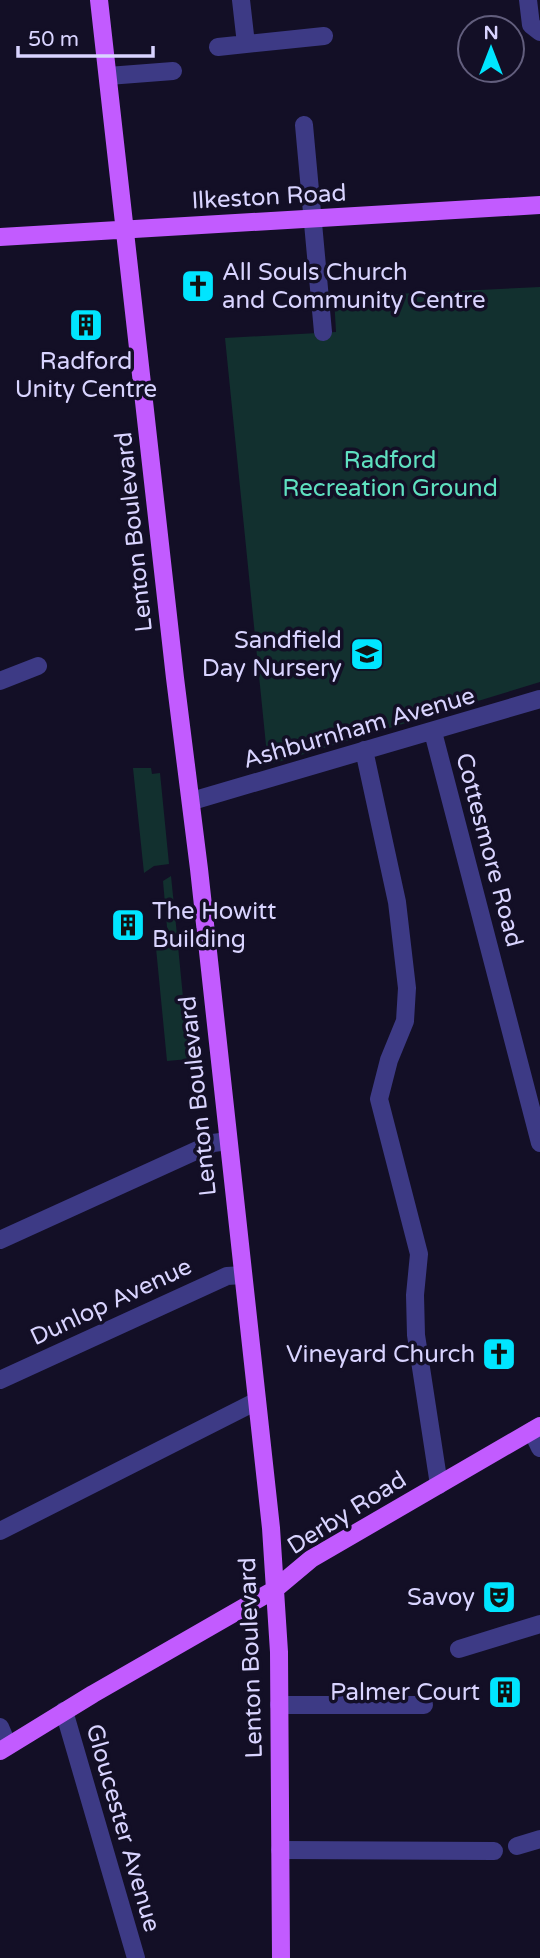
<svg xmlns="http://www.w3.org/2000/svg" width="540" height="1958" viewBox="0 0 540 1958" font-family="'Varela Round',sans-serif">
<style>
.green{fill:#12302f}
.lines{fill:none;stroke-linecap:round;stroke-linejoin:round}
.street{stroke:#3d3a85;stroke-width:18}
.primary{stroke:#c25bff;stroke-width:18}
.labels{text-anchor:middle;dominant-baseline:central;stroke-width:7;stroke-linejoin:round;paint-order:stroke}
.street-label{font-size:24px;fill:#d9d4ff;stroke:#130f26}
.poi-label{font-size:24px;fill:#d9d4ff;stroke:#130f26;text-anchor:end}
.park-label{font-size:24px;fill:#5fe0c0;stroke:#130f26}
</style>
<rect width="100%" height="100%" fill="#130f26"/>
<path class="green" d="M540,287v395l-272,83 -43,-427 111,-6 -2,-35z
M133,768h18l1,6 8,-1 9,91 -15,2 -10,7z
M171,876l6,59 -7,-2 -3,-6 -4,-46z
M178,946l11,113 -22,2 -11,-113z"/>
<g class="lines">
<path class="street" d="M241,0l5,44
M528,0l3,25 9,7
M218,47l106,-11
M108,76l65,-5
M304,125l19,207
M0,681l38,-15
M433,732l107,411
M364,750l33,152 10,86 -2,33 -16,39 -10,39 40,155 -4,41 1,40 23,150
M192,801l348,-102
M0,1240l213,-97 15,-2
M0,1380l227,-104 16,-1
M532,1431l8,17
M0,1531l257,-130
M459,1649l81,-25
M279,1705h145
M64,1711l72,247
M0,1727l8,19
M517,1846l23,-7
M280,1850l214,1"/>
<path class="primary" d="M99,0l76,678 24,191 72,659 8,124 2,306
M0,237l540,-32
M0,1751l93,-57 181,-104 37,-31 229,-133"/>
</g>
<defs>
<g id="church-square" transform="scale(1.75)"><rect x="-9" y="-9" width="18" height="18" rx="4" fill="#00e5ff" stroke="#130f26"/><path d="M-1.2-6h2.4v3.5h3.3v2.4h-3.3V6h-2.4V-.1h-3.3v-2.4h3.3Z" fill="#111"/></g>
<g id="building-square" transform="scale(1.75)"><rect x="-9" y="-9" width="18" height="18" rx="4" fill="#00e5ff" stroke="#130f26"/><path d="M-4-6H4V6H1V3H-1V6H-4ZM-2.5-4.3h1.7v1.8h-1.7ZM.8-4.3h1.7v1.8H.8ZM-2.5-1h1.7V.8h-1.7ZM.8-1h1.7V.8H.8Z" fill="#111"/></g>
<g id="school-square" transform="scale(1.75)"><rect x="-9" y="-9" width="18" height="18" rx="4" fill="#00e5ff" stroke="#130f26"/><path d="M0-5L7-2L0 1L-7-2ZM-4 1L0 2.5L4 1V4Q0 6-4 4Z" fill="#111"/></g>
<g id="theatre-square" transform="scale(1.75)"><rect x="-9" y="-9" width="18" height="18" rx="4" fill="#00e5ff" stroke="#130f26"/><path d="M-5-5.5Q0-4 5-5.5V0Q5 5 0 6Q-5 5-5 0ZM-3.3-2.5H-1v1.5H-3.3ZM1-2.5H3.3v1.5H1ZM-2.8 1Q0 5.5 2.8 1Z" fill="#111"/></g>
</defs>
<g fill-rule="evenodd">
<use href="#church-square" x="198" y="286"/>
<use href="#building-square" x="86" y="325"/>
<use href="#school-square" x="367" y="654"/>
<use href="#building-square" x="128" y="925"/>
<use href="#church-square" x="499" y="1354"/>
<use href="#theatre-square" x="499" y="1597"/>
<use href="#building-square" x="505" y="1692"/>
</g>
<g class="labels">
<g class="street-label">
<text transform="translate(269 197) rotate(-3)">Ilkeston Road</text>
<text transform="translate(134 532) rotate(-96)">Lenton Boulevard</text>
<text transform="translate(359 728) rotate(-16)">Ashburnham Avenue</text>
<text transform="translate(489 850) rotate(75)">Cottesmore Road</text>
<text transform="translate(198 1096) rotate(-96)">Lenton Boulevard</text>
<text transform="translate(111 1302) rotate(-25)">Dunlop Avenue</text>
<text transform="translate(347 1513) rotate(-32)">Derby Road</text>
<text transform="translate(251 1658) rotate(-92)">Lenton Boulevard</text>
<text transform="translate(123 1828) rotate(74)">Gloucester Avenue</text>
</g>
<g class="poi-label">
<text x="222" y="272" text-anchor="start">All Souls Church<tspan x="222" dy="28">and Community Centre</tspan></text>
<text x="86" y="361" text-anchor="middle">Radford<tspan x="86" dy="28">Unity Centre</tspan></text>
<text x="342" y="640">Sandfield<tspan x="342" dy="28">Day Nursery</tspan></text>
<text x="152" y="911" text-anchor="start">The Howitt<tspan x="152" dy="28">Building</tspan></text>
<text x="475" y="1354">Vineyard Church</text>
<text x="475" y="1597">Savoy</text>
<text x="480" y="1692">Palmer Court</text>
</g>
<g class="park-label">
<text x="390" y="460">Radford<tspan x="390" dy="28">Recreation Ground</tspan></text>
</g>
</g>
<g transform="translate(491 49)"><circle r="33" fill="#130f26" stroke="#625e7d" stroke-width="2"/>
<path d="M0-5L12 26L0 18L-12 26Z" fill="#00e5ff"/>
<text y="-10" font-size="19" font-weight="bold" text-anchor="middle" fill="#d9d4ff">N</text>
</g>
<path d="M18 46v10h135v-10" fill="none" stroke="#d9d4ff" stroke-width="3.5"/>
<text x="28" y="46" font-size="21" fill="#d9d4ff" stroke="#130f26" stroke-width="5" paint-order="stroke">50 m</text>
</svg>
